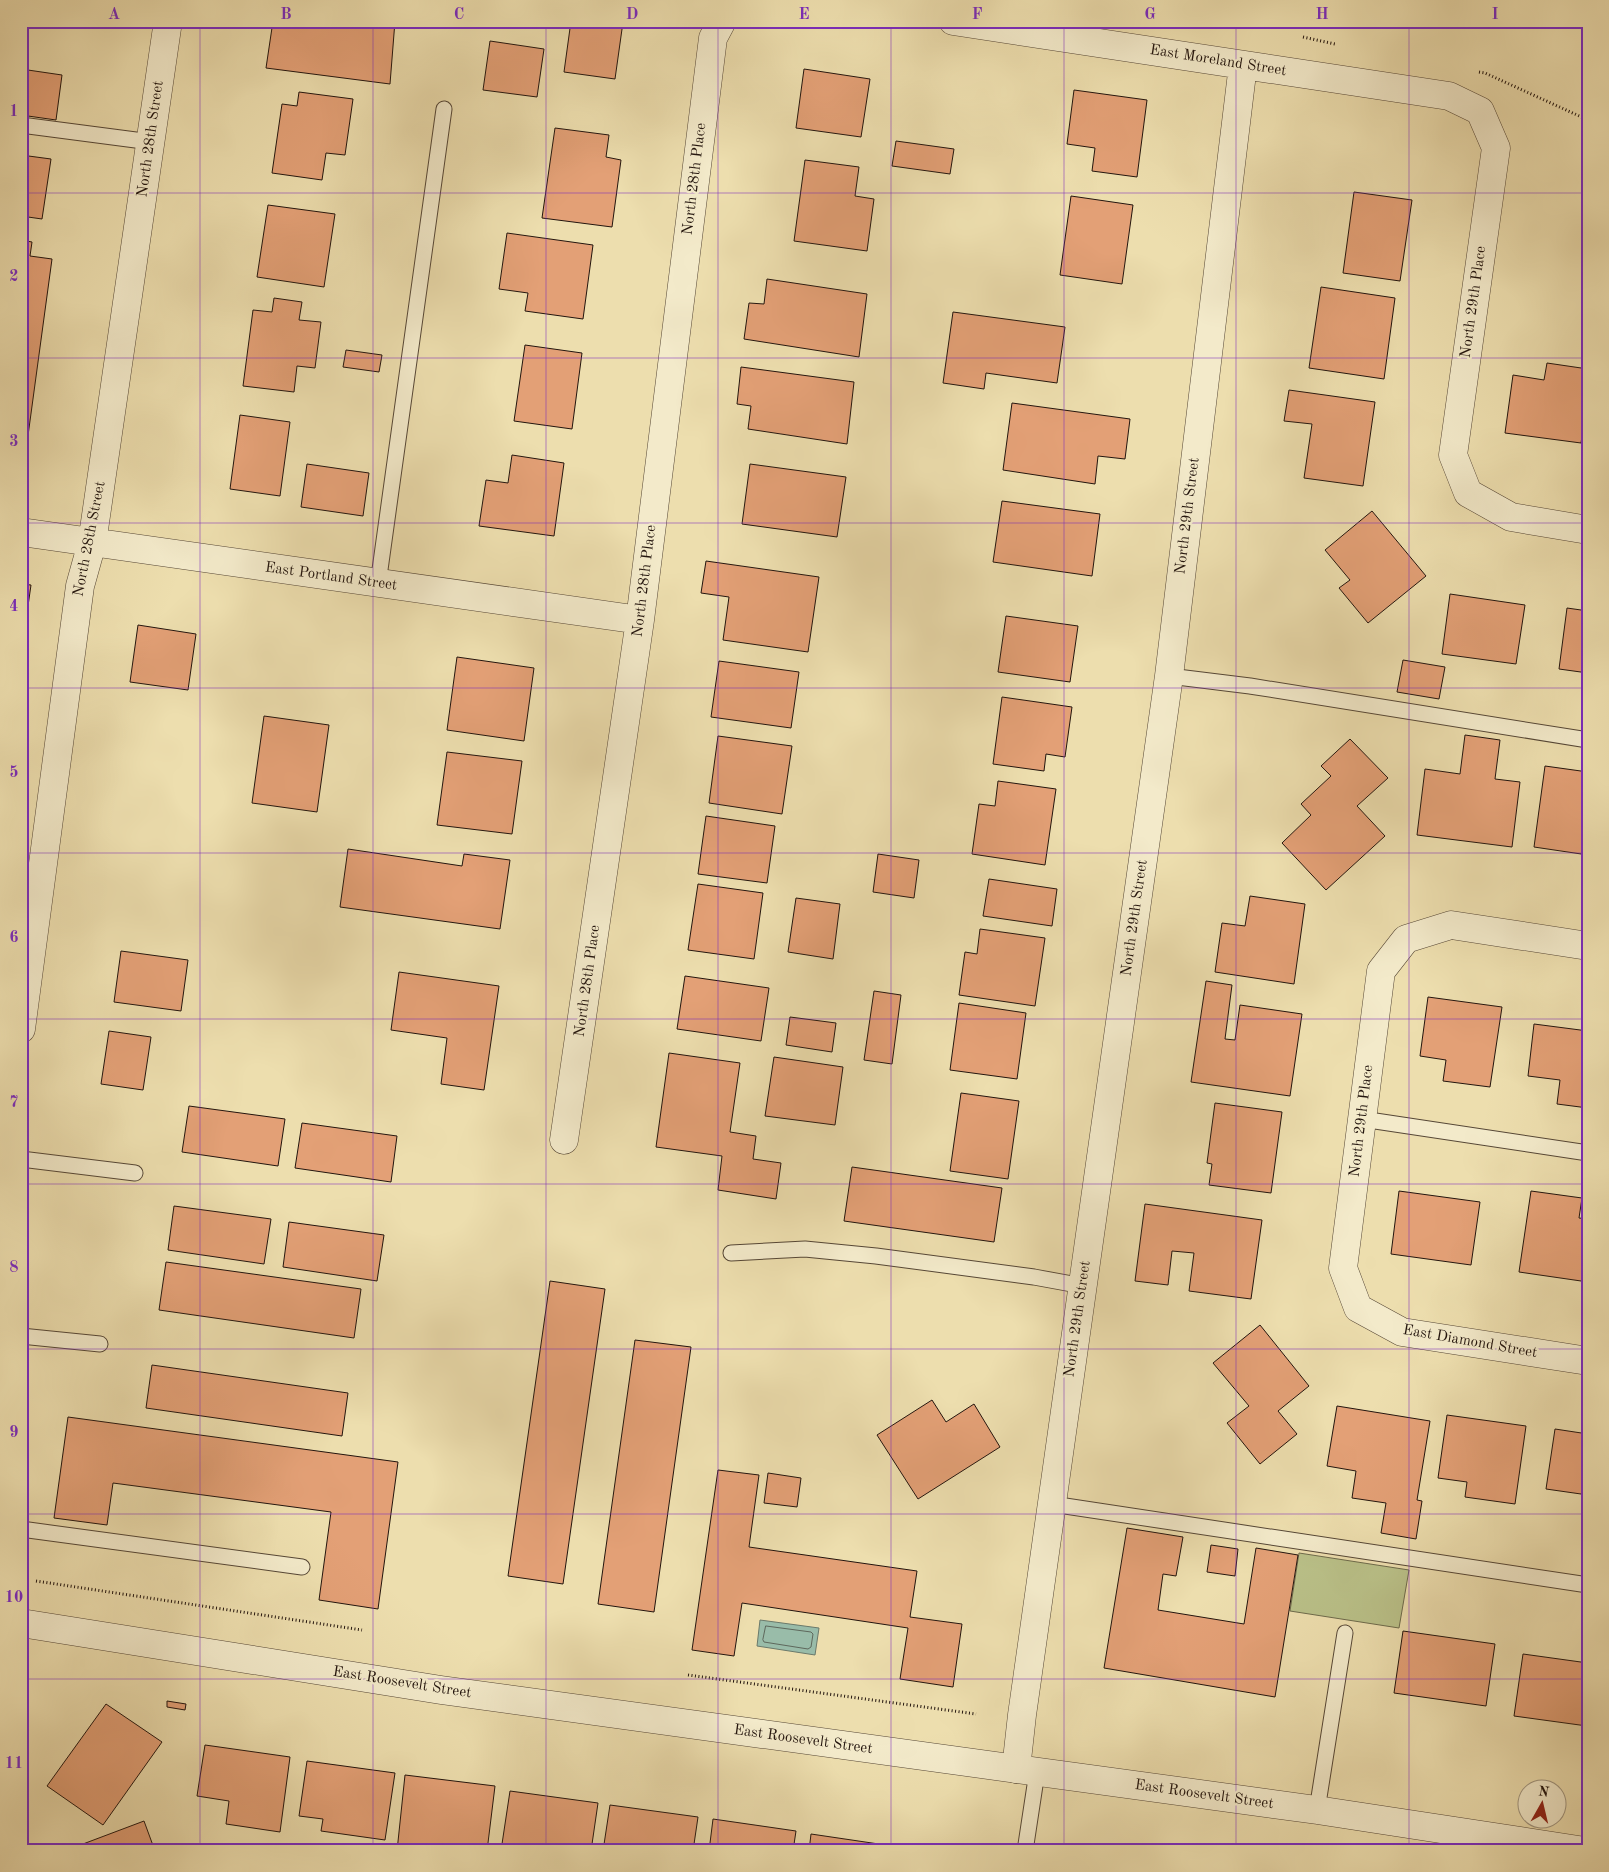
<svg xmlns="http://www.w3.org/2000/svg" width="1609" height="1872" viewBox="0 0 1609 1872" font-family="'Old Standard TT',serif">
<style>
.green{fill:#bac189;stroke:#6e6b4c}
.water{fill:#99bca9;stroke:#6a796b}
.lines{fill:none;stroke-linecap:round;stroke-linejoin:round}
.shore{stroke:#5e685c;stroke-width:1}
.building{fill:#e3a076;stroke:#23150e}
.service-casing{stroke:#564736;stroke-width:17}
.minor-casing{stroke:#564736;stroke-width:29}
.tertiary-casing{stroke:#564736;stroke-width:29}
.path{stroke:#23150e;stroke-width:3;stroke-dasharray:1 2.5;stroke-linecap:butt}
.service{stroke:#f3eaca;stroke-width:15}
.minor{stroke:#f3eaca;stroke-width:28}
.tertiary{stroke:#f3eaca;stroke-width:28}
.grid{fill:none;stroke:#7b2cbf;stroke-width:1;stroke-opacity:0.55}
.labels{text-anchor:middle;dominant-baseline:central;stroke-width:4.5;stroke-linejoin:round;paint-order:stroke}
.street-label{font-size:15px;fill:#23150e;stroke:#f3eaca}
.neatline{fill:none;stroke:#7b2cbf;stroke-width:2}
.grid-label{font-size:16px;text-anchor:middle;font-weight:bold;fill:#7b2cbf}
</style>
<rect width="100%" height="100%" fill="#eddeae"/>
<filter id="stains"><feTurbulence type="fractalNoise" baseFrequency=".004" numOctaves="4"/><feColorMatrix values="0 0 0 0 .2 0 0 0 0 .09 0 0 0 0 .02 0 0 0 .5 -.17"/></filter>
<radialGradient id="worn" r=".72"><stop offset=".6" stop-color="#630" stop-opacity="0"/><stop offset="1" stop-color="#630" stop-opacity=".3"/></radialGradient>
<path class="green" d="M1299,1553l110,17 -10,58 -109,-17z"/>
<path class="water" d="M760,1620l59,8 -4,27 -58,-9z"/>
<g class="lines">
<path class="shore" d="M766,1626l45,6 2,2 -2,13 -3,2 -44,-7 -1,-2z"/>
</g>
<path class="building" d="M273,21h122l-5,63 -124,-16z
M571,21l52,1 -8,57 -51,-7z
M490,41l54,8 -7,48 -54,-7z
M21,69l41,6 -6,45 -35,-5z
M804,69l66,10 -9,58 -65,-9z
M1074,90l73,10 -10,77 -45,-6 3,-23 -28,-4z
M299,92l54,7 -8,56 -19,-2 -4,27 -50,-7 10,-69 15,2z
M555,128l54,7 -3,22 15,3 -9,67 -70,-9z
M896,141l58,8 -4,25 -58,-8z
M21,155l30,4 -9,60 -21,-3z
M805,160l54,7 -4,29 19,3 -7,52 -73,-10z
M1354,192l58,8 -12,81 -57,-8z
M1071,196l62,9 -11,79 -62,-9z
M268,205l67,9 -11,73 -67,-10z
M507,233l86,12 -10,74 -58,-8 3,-18 -29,-4z
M21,240l11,2 -2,14 22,3 -25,184 -6,-1z
M767,279l100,15 -8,63 -115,-18 5,-36 15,1z
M1321,287l74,11 -11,81 -75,-11z
M274,298l28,4 -3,18 22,2 -6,46 -18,-2 -3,26 -51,-6 10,-76 19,2z
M953,312l112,15 -8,56 -71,-10 -2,16 -41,-6z
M525,345l57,8 -10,76 -58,-8z
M346,350l36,5 -3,17 -36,-5z
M1547,363l41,6v26l-7,48 -76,-10 8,-58 31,5z
M741,367l113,15 -7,62 -99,-15 3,-23 -14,-2z
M1289,390l86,12 -12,84 -59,-8 8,-54 -28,-3z
M1012,403l118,16 -5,40 -27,-3 -3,28 -92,-14z
M240,415l50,7 -10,74 -50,-7z
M512,455l52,8 -10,73 -75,-10 7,-46 22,3z
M307,464l62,9 -6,43 -62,-9z
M750,464l96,13 -9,60 -95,-13z
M1002,501l98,13 -8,62 -99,-14z
M1372,511l54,65 -58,47 -29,-35 11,-8 -25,-30z
M706,561l113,16 -11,75 -85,-12 6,-43 -28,-4z
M21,584l10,1 -10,70z
M1450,594l75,11 -9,59 -74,-10z
M1567,608l21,3v62l-29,-4z
M1006,616l72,10 -8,56 -72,-10z
M138,625l58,9 -8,56 -58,-8z
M457,657l77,11 -10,73 -77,-11z
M1403,660l42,7 -6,32 -42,-7z
M719,661l80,11 -8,56 -80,-11z
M1002,697l70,10 -7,50 -19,-3 -2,17 -51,-7z
M264,716l65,9 -12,87 -65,-9z
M1465,735l35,5 -5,39 25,3 -8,65 -95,-12 8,-66 35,5z
M718,736l74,10 -10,68 -73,-11z
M1350,739l38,39 -31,28 28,30 -59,54 -44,-47 29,-28 -10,-11 30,-28 -10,-10z
M447,752l75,9 -10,73 -75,-9z
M1545,766l43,6v83l-54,-8z
M998,781l58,8 -11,76 -73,-11 7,-50 16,2z
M706,816l69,10 -8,57 -69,-9z
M348,849l114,17 2,-12 46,6 -10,69 -160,-22z
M878,854l41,6 -5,38 -41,-6z
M989,879l68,10 -5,37 -69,-10z
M698,884l65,9 -9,66 -66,-9z
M1250,896l55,8 -11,80 -79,-12 7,-49 23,3z
M796,898l44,6 -7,55 -45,-7z
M980,929l65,9 -10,68 -76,-11 6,-43 12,2z
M121,951l67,9 -7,51 -67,-9z
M399,972l100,14 -15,104 -43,-6 6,-46 -56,-8z
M685,976l84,12 -8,53 -84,-12z
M1206,981l26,4 -7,54 10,1 5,-35 62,9 -12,82 -99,-14z
M874,991l27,4 -9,69 -28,-4z
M1428,997l74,10 -12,80 -47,-6 3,-21 -26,-4z
M959,1003l67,10 -9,66 -67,-9z
M790,1017l46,6 -4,29 -46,-7z
M1534,1024l54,7v77l-31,-4 3,-24 -32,-4z
M109,1031l42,6 -8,53 -42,-6z
M669,1053l71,10 -10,69 26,4 -3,23 28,4 -5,36 -58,-9 4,-34 -66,-9z
M774,1057l69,10 -8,58 -70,-9z
M961,1093l58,8 -11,78 -58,-8z
M1215,1103l67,9 -11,81 -62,-8 3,-21 -5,-1z
M189,1106l96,13 -7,47 -96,-14z
M302,1123l95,13 -6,46 -96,-14z
M852,1167l150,21 -8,54 -150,-21z
M1399,1191l81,11 -9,63 -80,-11z
M1531,1191l51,7 -3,20 9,1v63l-69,-10z
M1145,1204l117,16 -11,79 -62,-8 5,-38 -22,-2 -4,34 -33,-4z
M174,1206l97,13 -7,45 -96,-14z
M289,1222l95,13 -7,46 -94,-14z
M166,1262l195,27 -7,49 -195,-28z
M550,1281l55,8 -42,295 -55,-8z
M1260,1325l49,61 -31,25 19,23 -37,30 -33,-41 22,-17 -36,-43z
M635,1340l56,7 -37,265 -56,-8z
M152,1365l196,28 -6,43 -196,-28z
M932,1400l14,22 28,-18 26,43 -82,52 -41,-64z
M1337,1406l93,15 -13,79 5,1 -6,38 -35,-6 5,-30 -34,-5 4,-27 -29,-5z
M1447,1415l79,11 -11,78 -50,-7 2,-15 -29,-4z
M68,1417l330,45 -20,147 -59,-9 12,-88 -218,-29 -6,42 -53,-7z
M1555,1429l33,5v61l-42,-6z
M718,1470l41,5 -10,72 168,24 -7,46 52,7 -9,63 -53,-8 8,-51 -166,-25 -8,53 -42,-6z
M768,1473l33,5 -4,29 -33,-4z
M1127,1528l56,9 -7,39 -13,-2 -5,36 86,14 12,-76 42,7 -23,142 -171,-29z
M1211,1545l27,4 -3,27 -28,-4z
M1403,1631l92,13 -9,62 -92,-13z
M1523,1654l65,9 -1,63 -73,-10z
M167,1701l19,3 -1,6 -18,-3z
M106,1704l56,38 -59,83 -56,-39z
M205,1745l85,12 -10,75 -54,-8 3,-23 -32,-5z
M307,1761l88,12 -10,67 -64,-9 2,-12 -24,-3z
M405,1775l90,11 -8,65h-90z
M510,1791l88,12 -7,48h-48l-41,-7z
M610,1805l88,12 -5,34h-90z
M713,1819l83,12 -3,20h-84z
M144,1821l11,30h-79l-1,-4z
M811,1834l88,13v4h-90z"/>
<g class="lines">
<g class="service-casing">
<path id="service" d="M21,125l130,17
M378,584l66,-475
M1169,676l81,10 338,54
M1362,1119l226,34
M21,1159l114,14
M731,1253l74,-4 71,7 158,21 49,9
M21,1336l79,8
M1052,1504l536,81
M21,1529l281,38
M1317,1810l28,-177
M1025,1851l12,-79"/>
</g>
<g class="minor-casing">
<path id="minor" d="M953,21l496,75 31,15 16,37 -43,307 15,38 43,24 77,13
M21,532l619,88
M1588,946l-137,-21 -45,14 -25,32 -38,297 15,40 44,24 186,29
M21,1029l59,-443 12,-43 76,-522
M564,1140l76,-520 73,-582 9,-17
M1016,1769l6,-54 147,-1039 74,-611"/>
</g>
<g class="tertiary-casing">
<path id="tertiary" d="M21,1623l420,67 876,120 268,41"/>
</g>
<path class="path" d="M1303,37l32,7
M1479,72l6,1 103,47
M36,1581l326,49
M688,1675l288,39"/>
<use href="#service" class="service"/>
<use href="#minor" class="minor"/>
<use href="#tertiary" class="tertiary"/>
</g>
<path class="grid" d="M200,21v1830M373,21v1830M546,21v1830M718,21v1830M891,21v1830M1064,21v1830M1236,21v1830M1409,21v1830M21,193h1567M21,358h1567M21,523h1567M21,688h1567M21,853h1567M21,1019h1567M21,1184h1567M21,1349h1567M21,1514h1567M21,1679h1567"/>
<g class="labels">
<g class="street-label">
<text transform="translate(1218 61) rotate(9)">East Moreland Street</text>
<text transform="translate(151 139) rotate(-82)">North 28th Street</text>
<text transform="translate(695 179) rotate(-83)">North 28th Place</text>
<text transform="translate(1474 302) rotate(-82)">North 29th Place</text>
<text transform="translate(1188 516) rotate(-83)">North 29th Street</text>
<text transform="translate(90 539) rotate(-79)">North 28th Street</text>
<text transform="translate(331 577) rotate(8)">East Portland Street</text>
<text transform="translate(645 581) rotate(-83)">North 28th Place</text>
<text transform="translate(1135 918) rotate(-82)">North 29th Street</text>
<text transform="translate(588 981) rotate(-82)">North 28th Place</text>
<text transform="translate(1362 1121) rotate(-83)">North 29th Place</text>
<text transform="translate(1078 1319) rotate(-82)">North 29th Street</text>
<text transform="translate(1470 1342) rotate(10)">East Diamond Street</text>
<text transform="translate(402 1683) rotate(9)">East Roosevelt Street</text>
<text transform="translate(803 1740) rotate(8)">East Roosevelt Street</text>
<text transform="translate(1204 1795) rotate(8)">East Roosevelt Street</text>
</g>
</g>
<rect width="1609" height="1872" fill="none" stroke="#eddeae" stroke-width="55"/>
<g transform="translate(1542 1804) rotate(8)"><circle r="24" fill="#f3eaca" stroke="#a0957f"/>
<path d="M0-4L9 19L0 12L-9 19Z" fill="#8f2418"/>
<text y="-8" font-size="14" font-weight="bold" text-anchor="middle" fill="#23150e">N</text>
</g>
<rect x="28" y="28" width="1554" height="1816" class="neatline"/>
<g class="grid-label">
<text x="114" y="19">A</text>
<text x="286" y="19">B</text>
<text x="459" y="19">C</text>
<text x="632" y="19">D</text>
<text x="804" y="19">E</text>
<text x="977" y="19">F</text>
<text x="1150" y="19">G</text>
<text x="1322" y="19">H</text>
<text x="1495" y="19">I</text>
<text x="14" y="116">1</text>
<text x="14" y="281">2</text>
<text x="14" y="446">3</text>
<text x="14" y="611">4</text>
<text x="14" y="777">5</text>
<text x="14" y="942">6</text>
<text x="14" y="1107">7</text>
<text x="14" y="1272">8</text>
<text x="14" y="1437">9</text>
<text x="14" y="1602">10</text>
<text x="14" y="1768">11</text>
</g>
<rect width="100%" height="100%" filter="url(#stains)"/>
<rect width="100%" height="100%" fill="url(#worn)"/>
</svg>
